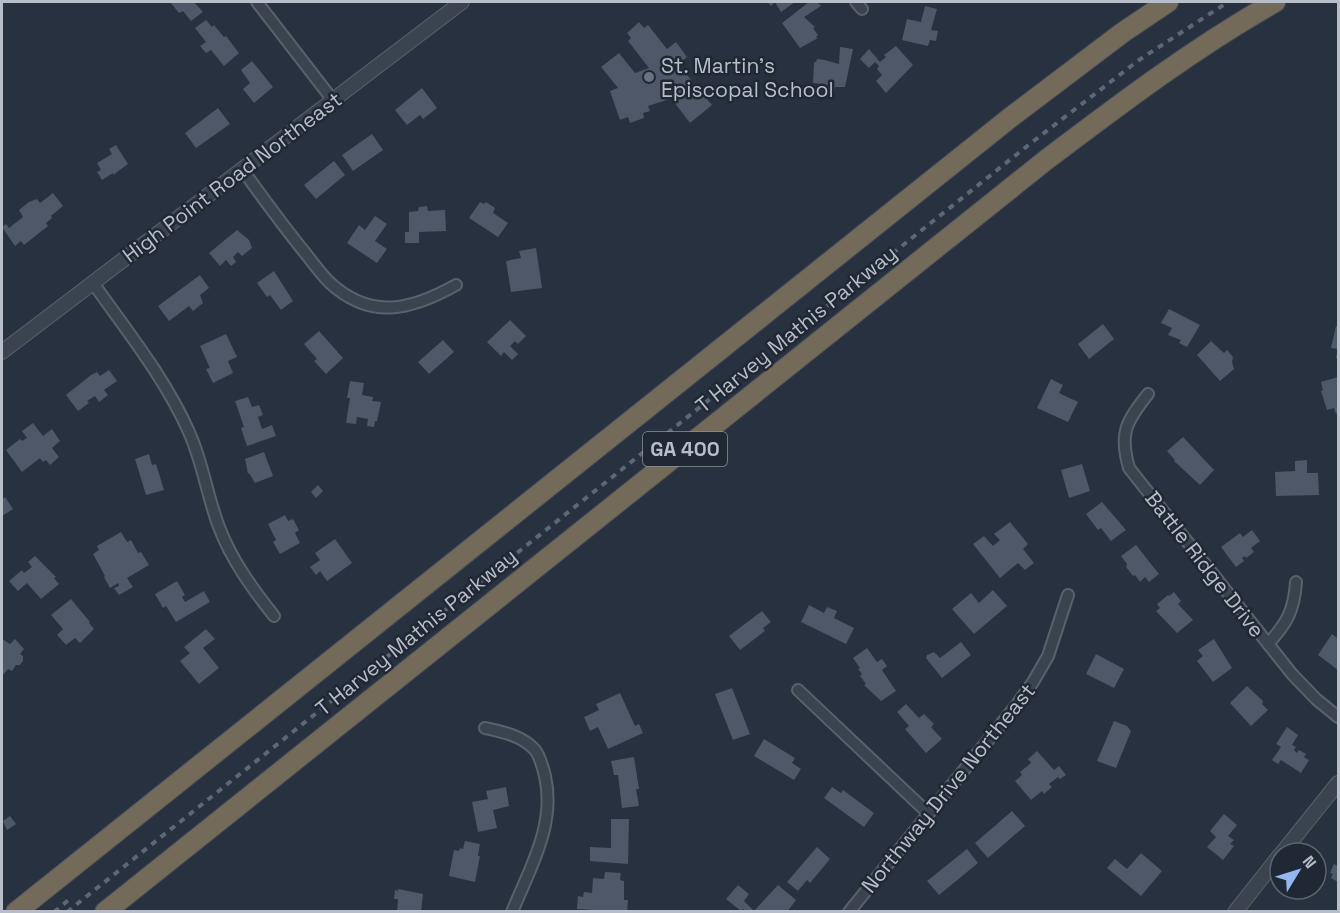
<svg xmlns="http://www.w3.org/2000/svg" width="1340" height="913" viewBox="0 0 1340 913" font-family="'Space Grotesk',sans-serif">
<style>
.building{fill:#4e5868}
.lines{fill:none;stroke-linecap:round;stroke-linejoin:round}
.minor-casing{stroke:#59616c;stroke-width:14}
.tertiary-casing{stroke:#59616c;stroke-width:16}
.motorway-casing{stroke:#464e59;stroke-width:22}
.minor{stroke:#3b434f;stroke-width:10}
.tertiary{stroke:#3b434f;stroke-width:14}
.motorway{stroke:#746a59;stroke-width:20}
.rail{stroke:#5e6776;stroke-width:4;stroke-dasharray:6 6;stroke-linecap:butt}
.worship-dot{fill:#6b7280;stroke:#202834;stroke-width:2}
.labels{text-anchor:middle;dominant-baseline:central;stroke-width:5;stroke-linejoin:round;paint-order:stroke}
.shield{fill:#202834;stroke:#8a919c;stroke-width:1.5}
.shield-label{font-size:20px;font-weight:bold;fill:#b8bec9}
.poi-label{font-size:21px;fill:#b8bec9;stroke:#202834;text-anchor:start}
.street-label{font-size:21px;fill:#b8bec9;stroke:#202834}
</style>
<rect width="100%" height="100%" fill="#27313f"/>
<path class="building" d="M170,2h24l9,10 -12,9 -8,-10 -4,2z
M767,2h28l-14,10 -6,-10 -4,4z
M809,2h8l4,4 -17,11 11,10 -2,1 5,7 -2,2 2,1 -18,10 -18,-25z
M925,6l12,3 -6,21 7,1 -2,10 -6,-1 -2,6 -26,-6 5,-21 14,3z
M206,20l6,7 2,-2 10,12 2,-1 13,17 -15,13 -13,-16 -5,3 -6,-7 6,-4 -11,-14z
M639,22l5,6 4,-3 19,24 9,-7 11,15 -9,7 14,17 -8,7 3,4 8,-7 17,20 -22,18 -16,-21 1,-1 -2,-3 -25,8 2,5 -7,2 1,5 -14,5 -2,-6 -8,3 -10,-29 8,-3 -17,-21 18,-14 16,20 14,-5 -21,-27 3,-3 -4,-5z
M896,46l17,19 -27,28 -10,-12 6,-6 -5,-6 2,-3 -4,-4 -6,6 -9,-9 9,-10 11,13 6,-5 -2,-2z
M840,47l13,2 -8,38h-10l-1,5 -14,-2 1,-6 -8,-1 1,-21h2l1,-3 8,1 14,4z
M252,61l21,26 -19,16 -11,-14 7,-6 -9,-13z
M422,88l15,20 -14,11 -3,-4 -13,10 -12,-15z
M218,108l12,16 -34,24 -11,-15z
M372,134l11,16 -30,21 -11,-16z
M116,145l12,19 -15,11v-2l-11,7 -5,-8 4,-2 -4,-7 15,-9 -3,-5z
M334,161l11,14 -29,24 -12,-14z
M53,193l10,13 -12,10 1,2 -6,5 2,3 -24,19 -3,-4 -6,5 -13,-19 4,-3 3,4 14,-11 -4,-7 10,-8 8,-3 3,4z
M480,202l4,2 2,-2 9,6 -2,5 15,10 -10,14 -29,-19z
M427,206l1,5 17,-1 1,21 -27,1v11h-14v-11h4v-20l9,-1 1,-4z
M375,216l12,8 -12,17 12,8 -10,14 -30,-20 12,-18 6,5z
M237,230l12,10 3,8 -10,8 -4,-4 -5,5 3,5 -5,4 -5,-6 -6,6 -11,-13z
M536,248l6,40 -31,4 -5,-31 15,-3 -2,-7z
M274,271l19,30 -12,9 -11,-15 -3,2 -10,-14z
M200,275l9,13 -9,7 3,8 -10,8 -4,-5 -20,15 -11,-15z
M1169,309l31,16 -13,22 -8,-4 2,-3 -13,-5 4,-7 -11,-5z
M510,320l16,16 -8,8 -3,-3 -5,5 8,8 -6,6 -8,-8 -3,4 -14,-14z
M1103,324l11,15 -25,20 -11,-15z
M1336,326l2,1v31h-2l2,-9 -7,-1z
M319,331l24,27 -17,16 -12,-13 3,-2 -13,-15z
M226,334l11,23 -9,4 5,12 -20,10 -7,-14 4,-1 -10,-22z
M443,340l11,12 -25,22 -11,-12z
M1211,341l13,12 3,-3 6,7 -1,5 2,7 -14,12 -23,-26z
M109,370l8,11 -13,9 4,5 -9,7 -4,-6 -8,5 2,2 -11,8 -12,-16 25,-20 6,-3 3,4z
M1338,377v36l-2,1 -2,-6 -7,2 -6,-19 2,-1 -2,-8z
M1051,379l12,6 -4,8 19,9 -10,20 -31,-14z
M350,381l14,2 -2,12 11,2 -1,4 9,1 -4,19h-2l-1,6 -7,-1 1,-7 -11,-2 -1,7 -10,-1 4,-25h-3z
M248,397l4,10 7,-2 4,10 -5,2 4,12 10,-4 4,11 -29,10 -6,-18 3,-1 -9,-26z
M33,423l10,13 9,-7 8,12 -8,7 7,9 -9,8 -4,-5 -3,2 -3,-4 -18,14 -16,-22 14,-11 2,2 5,-3 -5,-7z
M1183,437l31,33 -14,15 -26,-24 1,-1 -8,-9z
M264,452l9,24 -18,7 -6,-10 -1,1 -3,-15z
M149,454l3,11 4,-1 8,26 -18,5 -11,-36z
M1307,460v13h11l1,22 -43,1 -1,-24 20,-1v-10z
M1082,464l8,27 -21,7 -8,-28z
M318,485l5,6 -7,7 -5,-6z
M5,497l8,12 -11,7v-16z
M1102,502l24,28 -15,11 -10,-13 -3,2 -12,-16z
M285,515l3,6 5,-2 6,11 -4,3 5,10 -20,11 -7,-12 3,-2 -8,-16z
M1010,522l18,22 -5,5 11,14 -9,7 -7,-7 -18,15 -27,-34 11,-8 9,10 7,-6 -6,-6z
M1252,530l8,11 -9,7 3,4 -8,6 -1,-2 -3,2 2,3 -8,6 -15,-20 19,-14 3,4z
M121,532l6,10 4,-2 7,13 3,-1 8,13 -22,13 6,9 -14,8 -5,-7 5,-2 -1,-3 -8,5 -6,-11 1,-1 -12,-22 6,-4 -2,-4z
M335,539l17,24 -25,18 -7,-10 -4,4 -6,-8 10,-7 -5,-7z
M1136,545l23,29 -10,8 -4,-5 -5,5 -5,-7 -2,1 -7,-9 1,-3 -6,-8z
M35,556l21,21 -2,1 5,6 -18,15 -14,-16 -9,8 -9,-10 13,-11 2,3 8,-6 -4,-5z
M177,581l8,14 -3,2 3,5 19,-11 6,11 -34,20 -10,-16 -3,2 -8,-14z
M993,590l14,16 -33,28 -22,-25 19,-16 8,10z
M1174,592l7,9 -3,3 15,16 -16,13 -21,-22 4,-3 -3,-4 11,-9 1,1z
M71,599l19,23 -1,1 5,6 -14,14 -5,-5 -9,7 -9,-10 6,-6 -12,-14z
M809,605l15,8 3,-6 10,4 -3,7 20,10 -8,16 -45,-22z
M762,611l9,11 -8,6 2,3 -25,19 -11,-14z
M206,629l9,10 -12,9 16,20 -20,16 -19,-23 10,-8 -6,-6z
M1332,634l6,5v31l-20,-15z
M2,639l8,5 5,-5 9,10 -4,5 3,2v5l-3,4h-4l-4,6 -4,-2 -6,7z
M1214,639l18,29 -19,14 -16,-21 6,-5 -5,-6z
M961,642l10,13 -29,23 -16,-20 1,-3 7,-3 6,6z
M867,648l10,14 5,-3 5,7 -5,4 14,21 -15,10 -17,-16 2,-1 -6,-8 2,-2 -4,-5 2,-1 -7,-10z
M1096,654l28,15 -10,19 -28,-14z
M1247,686l16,15 -1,3 6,6 -17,16 -21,-23z
M732,688l18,46 -17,6 -18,-46z
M620,693l15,33 4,-2 4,9 -35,16 -10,-22 -8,4 -6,-14 15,-7 -3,-6z
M906,704l13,14 5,-4 10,10 -3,3 11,12 -16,14 -21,-24 4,-3 -12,-14z
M1114,721l13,5 4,5 -15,37 -19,-7z
M1287,727l11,8 -6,10 4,2 -2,3 3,3 2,-3 7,4 -2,3 5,3 -8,13 -20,-13 -3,4 -6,-4 9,-13 -5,-3z
M764,739l31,19 -3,5 9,6 -7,11 -40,-24z
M1037,751l17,19 5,-4 7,9 -6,4 -2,-2 -9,7 3,3 -8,7 -2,-3 -11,9 -16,-19 7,-6 -2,-3 11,-9 -3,-4z
M634,757l5,32h-3l3,17 -17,2 -4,-33h-4l-3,-14z
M506,787l3,19 -16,4 4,18 -19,4 -6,-30 16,-3 -2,-8z
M832,787l9,6 2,-3 31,23 -10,14 -40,-29z
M1012,811l13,15 -37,32 -13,-15z
M1224,814l13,11 -9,11 6,4 -4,4 4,2 -11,14 -16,-13 9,-10 -6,-6z
M10,816l6,8 -9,6 -4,-9z
M611,819h18l-1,45 -38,-3v-14l21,1z
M465,841l15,3 -2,12h2l-5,26 -26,-6 5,-26 5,1 1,-3 3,1z
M817,847l13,12 -20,24 -3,-3 -9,11 -11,-9z
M967,849l11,14 -39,32 -12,-14z
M1141,853l21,18 -21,25 -34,-28 8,-9 12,10z
M1334,864l4,2v16l-7,-4 2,-4 -3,-1z
M605,872l16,1 -1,7 4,1v19h4l-1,12 -50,-3 1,-13 5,1 1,-5 8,1 1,-15 11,1z
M738,885l11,9 -5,7 10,10 24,-26 18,15 -9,12h-40l-4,-3 -2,2 -15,-12z
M398,889l25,5 -2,18h-24l1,-13h-4l1,-9 3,1z"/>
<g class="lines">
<g class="minor-casing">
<path id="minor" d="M257,2l75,97
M856,2l6,7
M242,169c21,29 41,57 64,85 7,9 15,20 23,28 42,39 82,28 127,3
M93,283c34,48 72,95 96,149 14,31 18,64 30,95 13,34 33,61 55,89
M1148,394c-22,28 -29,39 -19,74l163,206 24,25 22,18
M1268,644c19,-21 26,-33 28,-62
M798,690l130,123
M485,728c18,4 38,8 50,22 5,6 8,18 10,26 11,49 -15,92 -33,136
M849,912l166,-205 18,-25 15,-26 20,-61"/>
</g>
<g class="tertiary-casing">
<path id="tertiary" d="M2,352l460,-350
M1282,853l56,-70
M1235,912l45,-57"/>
</g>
<g class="motorway-casing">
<path id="motorway" d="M16,912l995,-795 111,-84 46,-31
M105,912l941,-752c74,-56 148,-112 229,-158"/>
</g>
<use href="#minor" class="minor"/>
<use href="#tertiary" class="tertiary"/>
<use href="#motorway" class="motorway"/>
<path class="rail" d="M54,912l17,-14
M67,912l964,-769 108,-83 89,-58"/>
</g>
<circle class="worship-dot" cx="649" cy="77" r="6"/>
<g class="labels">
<rect class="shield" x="643" y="432" width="84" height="34" rx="4.5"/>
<g class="shield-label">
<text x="685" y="449">GA 400</text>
</g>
<g class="poi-label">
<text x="661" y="65">St. Martin's<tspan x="661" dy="24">Episcopal School</tspan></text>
</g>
<g class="street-label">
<text transform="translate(232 177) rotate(-37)">High Point Road Northeast</text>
<text transform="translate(796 329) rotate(-39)">T Harvey Mathis Parkway</text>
<text transform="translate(1205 564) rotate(52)">Battle Ridge Drive</text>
<text transform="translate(416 632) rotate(-39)">T Harvey Mathis Parkway</text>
<text transform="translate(948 788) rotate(-51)">Northway Drive Northeast</text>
</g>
</g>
<rect width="1340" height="913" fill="none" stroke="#b8bec9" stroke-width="6"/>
<g transform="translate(1298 871) rotate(52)"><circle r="28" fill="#202834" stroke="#5d6470" stroke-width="1.5"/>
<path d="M0-4.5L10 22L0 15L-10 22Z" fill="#95b7f1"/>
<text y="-9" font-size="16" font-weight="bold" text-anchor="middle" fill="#b8bec9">N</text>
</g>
</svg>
